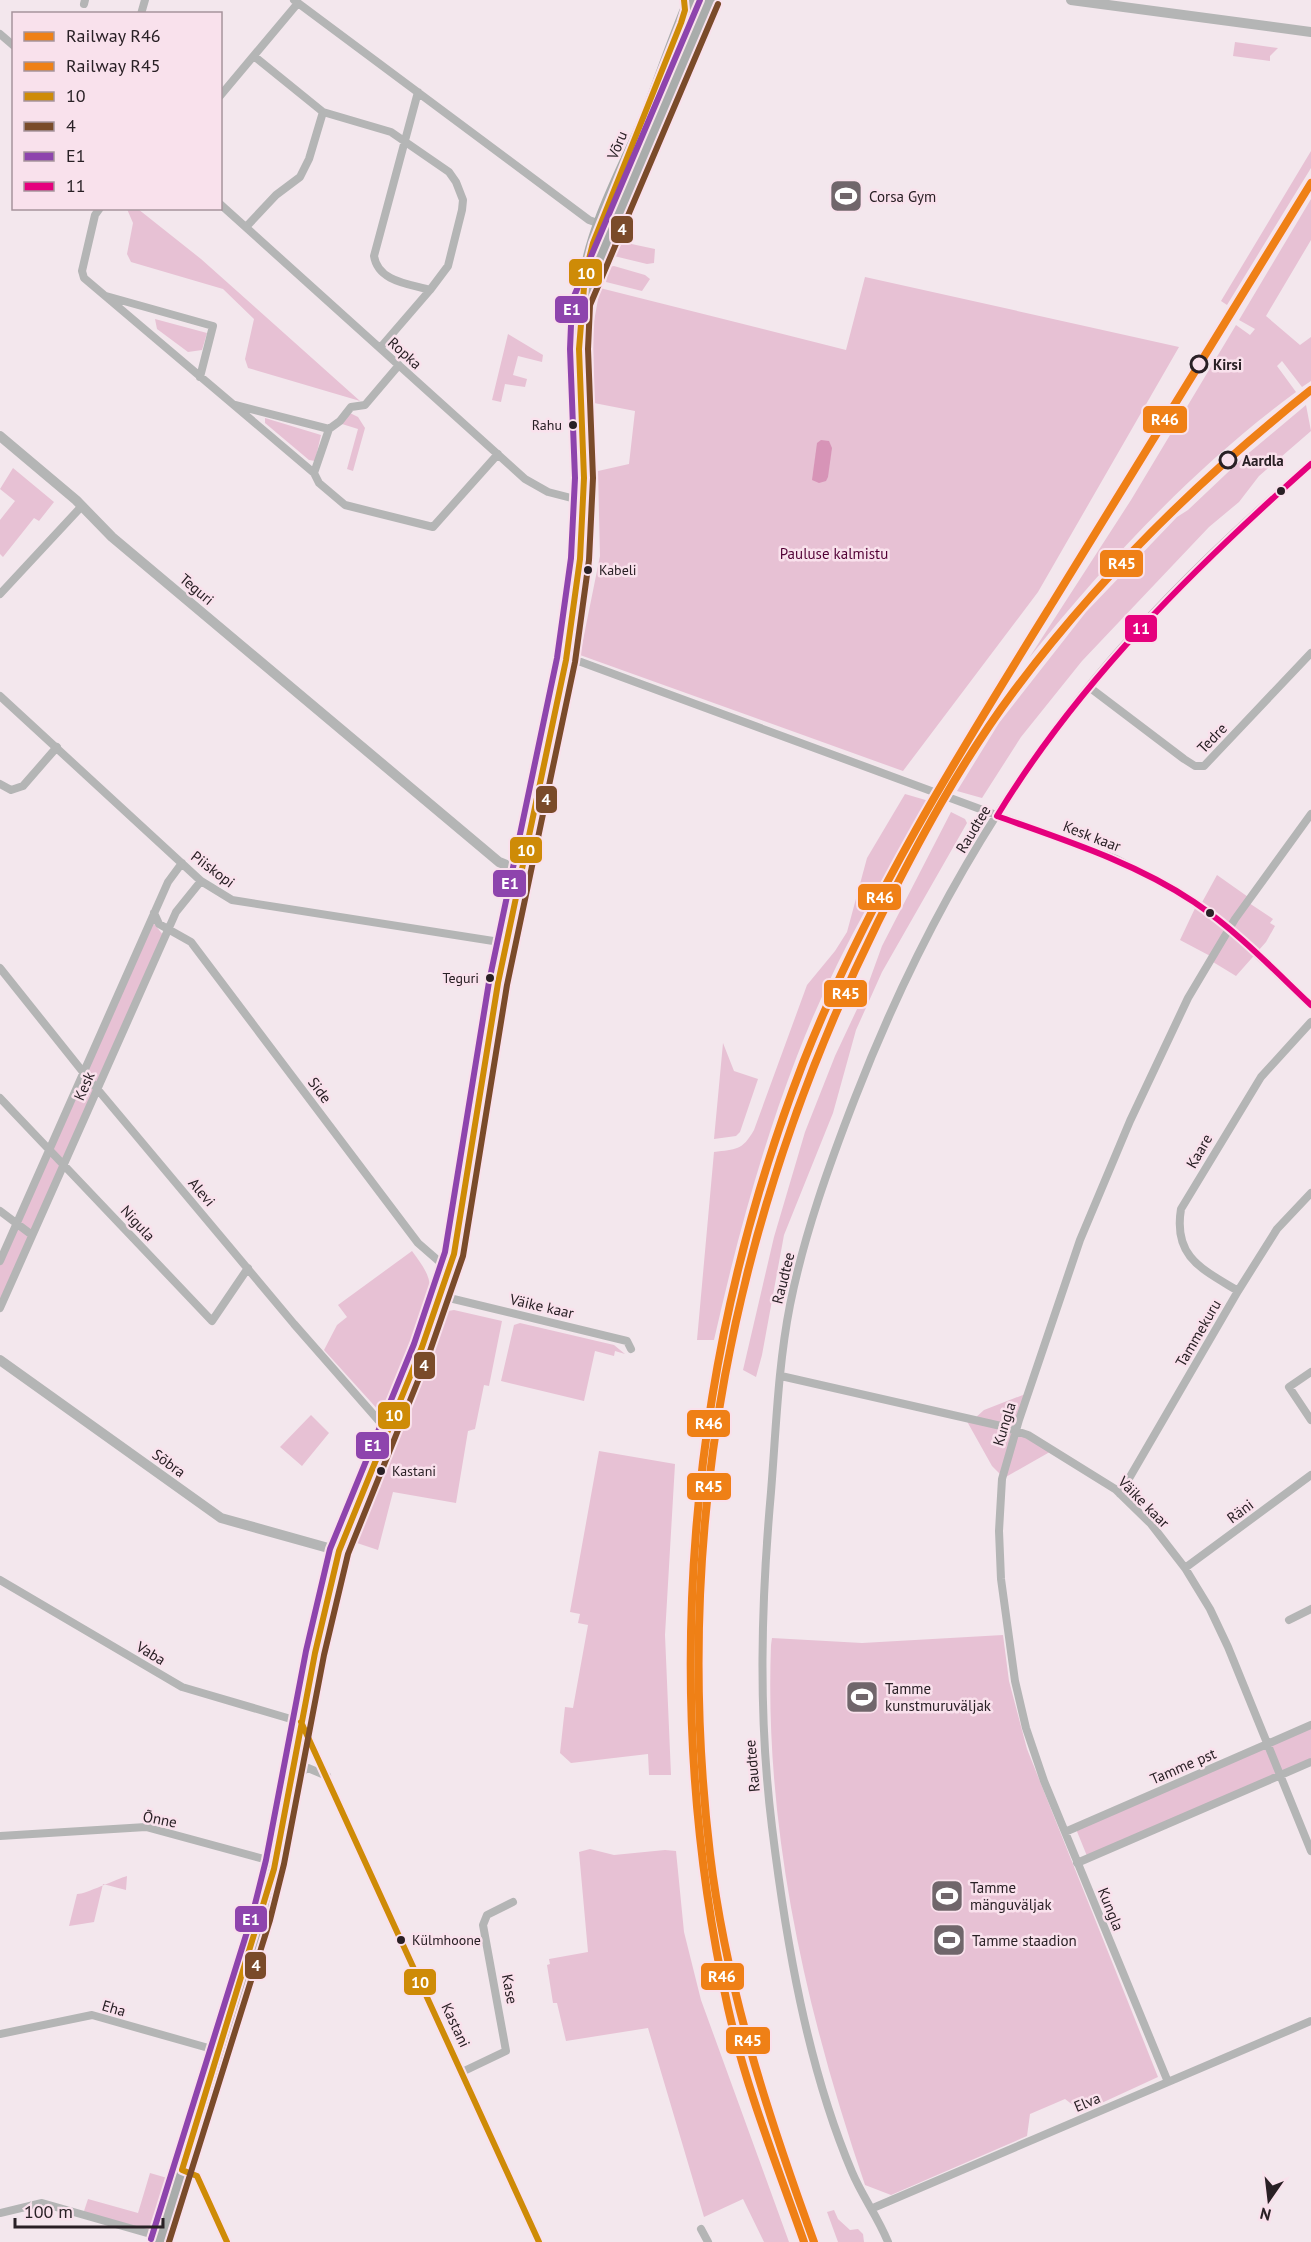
<svg xmlns="http://www.w3.org/2000/svg" width="1311" height="2242" viewBox="0 0 1311 2242" font-family="'PT Sans',sans-serif">
<style>
.green{fill:#e7c1d4}
.water{fill:#d794b7}
.lines{fill:none;stroke-linecap:round;stroke-linejoin:round}
.minor{stroke:#b4b5b5;stroke-width:8}
.tertiary{stroke:#b4b5b5;stroke-width:10}
.secondary{stroke:#a9acab;stroke-width:12}
.bus-1-casing{stroke:#f9e1ec;stroke-width:10}
.bus-2-casing{stroke:#f9e1ec;stroke-width:10}
.bus-3-casing{stroke:#f9e1ec;stroke-width:10}
.bus-4-casing{stroke:#f9e1ec;stroke-width:10}
.bus-1{stroke:#ce8b07;stroke-width:6}
.bus-2{stroke:#7a4b2a;stroke-width:6}
.bus-3{stroke:#8e44ad;stroke-width:6}
.bus-4{stroke:#e5007d;stroke-width:6}
.rail-1-casing{stroke:#f9e1ec;stroke-width:12}
.rail-2-casing{stroke:#f9e1ec;stroke-width:12}
.rail-1{stroke:#ef8016;stroke-width:8}
.rail-2{stroke:#ef8016;stroke-width:8}
.stop-dot{fill:#f9e1ec;stroke:#292025;stroke-width:3}
.bus-dot{fill:#292025;stroke:#f9e1ec;stroke-width:2}
.labels{text-anchor:middle;dominant-baseline:central;stroke-width:5;stroke-linejoin:round;paint-order:stroke}
.bus-label{font-size:14px;fill:#292025;stroke:#f9e1ec;text-anchor:start}
.street-label{font-size:15px;fill:#292025;stroke:#f9e1ec}
.poi-label{font-size:15px;fill:#292025;stroke:#f9e1ec;text-anchor:start}
.stop-label{font-size:15px;font-weight:bold;fill:#292025;stroke:#f9e1ec;text-anchor:start}
.park-label{font-size:15px;fill:#520035;stroke:#f9e1ec}
.line-badge{stroke:#f9e1ec;stroke-width:2}
.badge-label{font-size:16px;text-anchor:middle;font-weight:bold;fill:#fff}
</style>
<rect width="100%" height="100%" fill="#f3e7ed"/>
<path class="green" d="M1235,42l43,6 -8,8v5l-37,-5z
M1311,151v17l-84,137 -6,-4z
M1311,199v41l-45,76 34,29 11,-8v44l-9,6 -20,-26 -5,5 19,26c-101,74 -189,169 -267,266l102,-158 105,-175 14,10 5,-6 -16,-9z
M127,209h11l63,50 159,142 -112,-33 -3,-9 9,-40 -31,-30 -92,-27 -4,-8 6,-31z
M622,242l33,7 -1,14 -7,1 -33,-8 4,-11z
M614,266l31,9 5,4 -8,12 -36,-9 3,-15z
M865,277l314,70 -141,245 -135,179 -323,-116 20,-99 -2,-85 31,-7 6,-53 -41,-8 -1,-76 7,-39 246,62z
M155,319l52,14 -5,17 -14,2 -31,-23z
M508,334l35,21 -1,7 -24,-6 -5,19 14,4 -2,8 -20,-3 -4,18 -9,-2z
M1306,405l5,26 -52,45 -20,26 -30,25 -127,134 -61,76 -39,61 -25,-7 42,-68 87,-111 91,-95 11,-7 56,-53z
M350,413l8,4 7,11 -12,43 -6,-2 11,-40 -16,-5z
M265,418l56,17 -6,26 -6,-1 -44,-37z
M13,468l41,34 -15,19 -5,-3 -31,39 -3,-3v-34l15,-19 -15,-12z
M905,794l24,7c-50,82 -98,166 -132,255 -36,93 -61,187 -83,284h-17l17,-188c22,-3 28,-1 40,-22l53,-145 28,-34 12,-19 20,-74z
M951,812l14,7 2,4 -85,149 -26,58 -23,83 -49,122 -22,120 -6,22 -13,-7 31,-133 31,-105 30,-76 31,-66 16,-44z
M1217,875l34,24 -2,4 24,16 -3,4 5,3 -9,16 -30,34 -23,-14 1,-4 -34,-18 17,-36 3,2z
M151,920l13,16 -164,372v-47z
M723,1043l11,28 24,8 -18,53 -4,4 -22,3z
M412,1251c8,11 18,23 18,37 1,15 -39,116 -50,124l-56,-62 13,-25 10,-8 -9,-12z
M454,1310l48,11 -13,65 -5,-1 -9,44 -7,2 -12,72 -63,-11 -15,58 -24,-8 12,-36 14,-18 15,-52 53,-125z
M520,1323l94,22 11,9 -10,-3 -1,5 -19,-5 -11,50 -83,-20 13,-56z
M1028,1393l-13,37 40,19 -51,29 -12,-12 -28,-50 10,3 10,-9z
M311,1415l18,18 -27,33 -22,-19z
M599,1451l76,13 -10,171 6,140h-22l-1,-21 -77,9 -11,-10 5,-46 8,1 15,-83 -10,-2 2,-9 -10,-2z
M1003,1635l6,46 18,68 131,328 -76,35 -17,-13 -35,15 -3,22 -136,59 -26,-10c-59,-173 -101,-356 -94,-540l1,-7 90,5z
M1311,1728v32l-224,96 -11,-27z
M590,1849l24,6 51,-5 11,1 8,81 17,68 88,242h-25l-21,-43 -39,18 -56,-189 -82,13 -9,-38h-4l-6,-38 3,-1 -1,-5 39,-7 -9,-100z
M127,1876l-1,14 -23,-6 -9,38 -25,4 8,-32c6,1 40,-15 50,-18z
M150,2173l24,7 -15,54 -76,-20 5,-15 50,14z
M834,2210l4,9 12,11 8,-1 5,5 1,8h-26l-11,-30z"/>
<path class="water" d="M821,440l8,1 3,7 -4,29 -2,4 -7,2 -7,-3 5,-37z"/>
<g class="lines">
<path class="minor" d="M294,0l295,220 11,4
M84,4l1,-4
M141,14l4,-14
M0,34l14,12
M254,56l69,56
M220,96l78,-93
M220,204l305,275 23,13 35,9
M100,208l-5,7 -13,56 2,7 230,195 5,10 26,22 88,22 65,-73
M246,227l30,-32 24,-18 9,-18 14,-47 68,20 58,40 7,10 7,18 -1,10 -14,56 -18,24c-20,-6 -52,-8 -56,-34 14,-54 29,-109 44,-164
M106,296l107,30 -13,51
M380,348l50,-58
M235,405l94,24 -15,44
M329,429l11,-8 11,-14 14,-2 34,-40
M0,594l81,-87
M566,660l15,2 535,197c20,11 42,20 61,32 50,32 91,74 134,114
M1089,687l95,72 11,7h9l107,-113
M0,696l201,185 31,19 274,43
M0,784l11,6 12,-4 34,-39
M154,913l5,11 32,18 227,301 31,27
M0,968l83,104 211,252 93,106
M0,1098l212,223 36,-53
M0,1211l32,24
M0,1261l168,-379 14,-19
M1238,1291c-36,-22 -65,-34 -57,-82l80,-132 50,-55
M441,1296l186,45 4,8
M0,1308l176,-396 25,-31
M1311,1372l-22,15 22,33
M781,1376l220,50 27,9 87,54 36,35 34,44 25,41 18,38 83,204
M1120,1494l118,-203 39,-62 34,-36
M1185,1568l126,-93
M0,1580l182,107 119,35 238,520
M1289,1620l22,-11
M293,1782l8,-10 7,-4 19,8
M1065,1832l246,-107
M0,1836l146,-9 129,35
M1077,1863l234,-101
M0,2034l92,-19 127,36
M462,2072l44,-21 -23,-126 4,-10 26,-13
M1168,2082l-124,-301 -18,-53 -11,-47 -14,-102 -2,-48 3,-52 17,-59 61,-180 50,-119 58,-123 47,-79 76,-105
M182,2170l15,6 30,66
M873,2208l438,-187
M0,2213l42,-10 119,34
M701,2229l7,13
M888,2242c-10,-25 -26,-46 -36,-70 -45,-106 -66,-231 -80,-345 -14,-113 -11,-223 -1,-335 5,-62 7,-126 19,-187 14,-70 39,-140 65,-207 58,-150 137,-293 239,-418 65,-79 140,-150 217,-216"/>
<path class="tertiary" d="M1071,0l240,32
M0,436l76,64 36,37 387,325 22,9
M0,1360l221,158 118,33"/>
<path class="secondary" d="M587,291l123,-291
M160,2242c36,-126 87,-252 115,-379 23,-102 34,-207 63,-308 29,-105 94,-198 116,-305 22,-102 32,-207 53,-310 24,-126 58,-250 73,-377 10,-93 -9,-187 4,-280 7,-56 38,-111 60,-163 16,-40 29,-81 46,-120"/>
<g class="bus-1-casing">
<path id="bus-1" d="M301,1722l238,520
M227,2242l-30,-66 -15,-6 92,-301 41,-216 24,-102 83,-204 32,-93 44,-271 68,-323 14,-101 4,-81 -5,-129 6,-74 8,-32 88,-220 4,-13 -1,-10"/>
</g>
<g class="bus-2-casing">
<path id="bus-2" d="M169,2242l101,-322 14,-56 40,-209 24,-101 82,-203 33,-95 44,-271 68,-323 14,-102 4,-82 -5,-129 2,-44 128,-301"/>
</g>
<g class="bus-3-casing">
<path id="bus-3" d="M151,2239l101,-323 14,-56 40,-209 24,-102 84,-205 31,-92 44,-270 68,-324 14,-100 4,-80 -5,-129 2,-48 128,-301"/>
</g>
<g class="bus-4-casing">
<path id="bus-4" d="M997,816c81,-134 198,-249 314,-352
M997,816c67,24 137,46 197,86 43,29 79,67 117,103"/>
</g>
<use href="#bus-1" class="bus-1"/>
<use href="#bus-2" class="bus-2"/>
<use href="#bus-3" class="bus-3"/>
<use href="#bus-4" class="bus-4"/>
<g class="rail-1-casing">
<path id="rail-1" d="M804,2242c-27,-77 -58,-154 -76,-234 -69,-314 -41,-645 75,-945 64,-163 158,-313 250,-461 86,-140 172,-280 258,-419"/>
</g>
<g class="rail-2-casing">
<path id="rail-2" d="M814,2242c-46,-126 -88,-255 -104,-388 -39,-326 23,-639 168,-932 40,-80 83,-160 136,-231 85,-114 186,-213 297,-301"/>
</g>
<use href="#rail-1" class="rail-1"/>
<use href="#rail-2" class="rail-2"/>
</g>
<defs>
<g id="stadium-square" transform="scale(1.725)"><rect x="-9" y="-9" width="18" height="18" rx="4" fill="#70666b" stroke="#f9e1ec"/><path d="M0-5a6.5 5 0 1 0 0 10a6.5 5 0 1 0 0-10ZM-3.5-1.8h7v3.6h-7Z" fill="#fff"/></g>
</defs>
<g fill-rule="evenodd">
<use href="#stadium-square" x="846" y="196"/>
<use href="#stadium-square" x="862" y="1697"/>
<use href="#stadium-square" x="947" y="1896"/>
<use href="#stadium-square" x="949" y="1940"/>
</g>
<g class="stop-dot">
<circle cx="1199" cy="364" r="8"/>
<circle cx="1228" cy="460" r="8"/>
</g>
<g class="bus-dot">
<circle cx="573" cy="425" r="5"/>
<circle cx="1281" cy="491" r="5"/>
<circle cx="588" cy="570" r="5"/>
<circle cx="1210" cy="913" r="5"/>
<circle cx="490" cy="978" r="5"/>
<circle cx="381" cy="1471" r="5"/>
<circle cx="401" cy="1940" r="5"/>
</g>
<g class="labels">
<g class="bus-label">
<text x="562" y="425" text-anchor="end">Rahu</text>
<text x="599" y="570">Kabeli</text>
<text x="479" y="978" text-anchor="end">Teguri</text>
<text x="392" y="1471">Kastani</text>
<text x="412" y="1940">Külmhoone</text>
</g>
<g class="street-label">
<text transform="translate(617 145) rotate(-67)">Võru</text>
<text transform="translate(405 353) rotate(42)">Ropka</text>
<text transform="translate(197 589) rotate(40)">Teguri</text>
<text transform="translate(1212 738) rotate(-46)">Tedre</text>
<text transform="translate(973 829) rotate(-59)">Raudtee</text>
<text transform="translate(1092 836) rotate(21)">Kesk kaar</text>
<text transform="translate(213 869) rotate(37)">Piiskopi</text>
<text transform="translate(84 1086) rotate(-66)">Kesk</text>
<text transform="translate(320 1090) rotate(53)">Side</text>
<text transform="translate(1199 1151) rotate(-60)">Kaare</text>
<text transform="translate(202 1192) rotate(50)">Alevi</text>
<text transform="translate(138 1223) rotate(47)">Nigula</text>
<text transform="translate(783 1278) rotate(-76)">Raudtee</text>
<text transform="translate(542 1306) rotate(13)">Väike kaar</text>
<text transform="translate(1198 1333) rotate(-60)">Tammekuru</text>
<text transform="translate(1004 1424) rotate(-73)">Kungla</text>
<text transform="translate(169 1463) rotate(36)">Sõbra</text>
<text transform="translate(1144 1502) rotate(45)">Väike kaar</text>
<text transform="translate(1240 1511) rotate(-37)">Räni</text>
<text transform="translate(151 1653) rotate(31)">Vaba</text>
<text transform="translate(752 1766) rotate(-95)">Raudtee</text>
<text transform="translate(1183 1766) rotate(-23)">Tamme pst</text>
<text transform="translate(160 1819) rotate(11)">Õnne</text>
<text transform="translate(1111 1909) rotate(68)">Kungla</text>
<text transform="translate(510 1989) rotate(79)">Kase</text>
<text transform="translate(114 2008) rotate(16)">Eha</text>
<text transform="translate(456 2025) rotate(65)">Kastani</text>
<text transform="translate(1087 2102) rotate(-23)">Elva</text>
</g>
<g class="poi-label">
<text x="869" y="196">Corsa Gym</text>
<text x="885" y="1688">Tamme<tspan x="885" dy="17">kunstmuruväljak</tspan></text>
<text x="970" y="1887">Tamme<tspan x="970" dy="17">mänguväljak</tspan></text>
<text x="972" y="1940">Tamme staadion</text>
</g>
<g class="stop-label">
<text x="1213" y="364">Kirsi</text>
<text x="1242" y="460">Aardla</text>
</g>
<g class="park-label">
<text x="834" y="553">Pauluse kalmistu</text>
</g>
</g>
<g class="line-badge">
<rect x="610" y="215" width="24" height="29" rx="6" fill="#7a4b2a"/>
<rect x="568" y="258" width="35" height="29" rx="6" fill="#ce8b07"/>
<rect x="554" y="295" width="35" height="29" rx="6" fill="#8e44ad"/>
<rect x="1142" y="405" width="46" height="29" rx="6" fill="#ef8016"/>
<rect x="1099" y="549" width="45" height="29" rx="6" fill="#ef8016"/>
<rect x="1124" y="614" width="34" height="29" rx="6" fill="#e5007d"/>
<rect x="535" y="785" width="23" height="29" rx="6" fill="#7a4b2a"/>
<rect x="509" y="836" width="34" height="28" rx="6" fill="#ce8b07"/>
<rect x="492" y="869" width="35" height="29" rx="6" fill="#8e44ad"/>
<rect x="857" y="883" width="45" height="28" rx="6" fill="#ef8016"/>
<rect x="823" y="979" width="45" height="29" rx="6" fill="#ef8016"/>
<rect x="413" y="1351" width="23" height="29" rx="6" fill="#7a4b2a"/>
<rect x="377" y="1401" width="34" height="29" rx="6" fill="#ce8b07"/>
<rect x="686" y="1409" width="45" height="29" rx="6" fill="#ef8016"/>
<rect x="355" y="1431" width="35" height="29" rx="6" fill="#8e44ad"/>
<rect x="686" y="1472" width="46" height="29" rx="6" fill="#ef8016"/>
<rect x="234" y="1905" width="34" height="28" rx="6" fill="#8e44ad"/>
<rect x="244" y="1951" width="23" height="29" rx="6" fill="#7a4b2a"/>
<rect x="700" y="1962" width="45" height="29" rx="6" fill="#ef8016"/>
<rect x="403" y="1968" width="34" height="28" rx="6" fill="#ce8b07"/>
<rect x="725" y="2026" width="46" height="29" rx="6" fill="#ef8016"/>
</g>
<g class="badge-label">
<text x="622" y="235">4</text>
<text x="586" y="279">10</text>
<text x="572" y="315">E1</text>
<text x="1165" y="425">R46</text>
<text x="1122" y="569">R45</text>
<text x="1141" y="634">11</text>
<text x="546" y="805">4</text>
<text x="526" y="856">10</text>
<text x="510" y="889">E1</text>
<text x="880" y="903">R46</text>
<text x="846" y="999">R45</text>
<text x="424" y="1371">4</text>
<text x="394" y="1421">10</text>
<text x="709" y="1429">R46</text>
<text x="373" y="1451">E1</text>
<text x="709" y="1492">R45</text>
<text x="251" y="1925">E1</text>
<text x="256" y="1971">4</text>
<text x="722" y="1982">R46</text>
<text x="420" y="1988">10</text>
<text x="748" y="2046">R45</text>
</g>
<rect x="12" y="12" width="210" height="198" fill="#f9e1ec" stroke="#a6949c" stroke-width="1.5"/>
<rect x="24" y="32" width="30" height="9" fill="#ef8016" stroke="#a6949c" stroke-width="1.5"/>
<text x="66" y="42" font-size="18" fill="#292025">Railway R46</text>
<rect x="24" y="62" width="30" height="9" fill="#ef8016" stroke="#a6949c" stroke-width="1.5"/>
<text x="66" y="72" font-size="18" fill="#292025">Railway R45</text>
<rect x="24" y="92" width="30" height="9" fill="#ce8b07" stroke="#a6949c" stroke-width="1.5"/>
<text x="66" y="102" font-size="18" fill="#292025">10</text>
<rect x="24" y="122" width="30" height="9" fill="#7a4b2a" stroke="#a6949c" stroke-width="1.5"/>
<text x="66" y="132" font-size="18" fill="#292025">4</text>
<rect x="24" y="152" width="30" height="9" fill="#8e44ad" stroke="#a6949c" stroke-width="1.5"/>
<text x="66" y="162" font-size="18" fill="#292025">E1</text>
<rect x="24" y="182" width="30" height="9" fill="#e5007d" stroke="#a6949c" stroke-width="1.5"/>
<text x="66" y="192" font-size="18" fill="#292025">11</text>
<g transform="translate(1269 2200) rotate(194)" stroke="#f9e1ec" stroke-width="4.5" paint-order="stroke">
<path d="M0-4.5L10 22L0 15L-10 22Z" fill="#292025"/>
<text y="-9" font-size="16" font-weight="bold" text-anchor="middle" fill="#292025">N</text>
</g>
<path d="M15 2218v9h148v-9" fill="none" stroke="#292025" stroke-width="3"/>
<text x="24" y="2218" font-size="18" fill="#292025" stroke="#f9e1ec" stroke-width="4.5" paint-order="stroke">100 m</text>
</svg>
